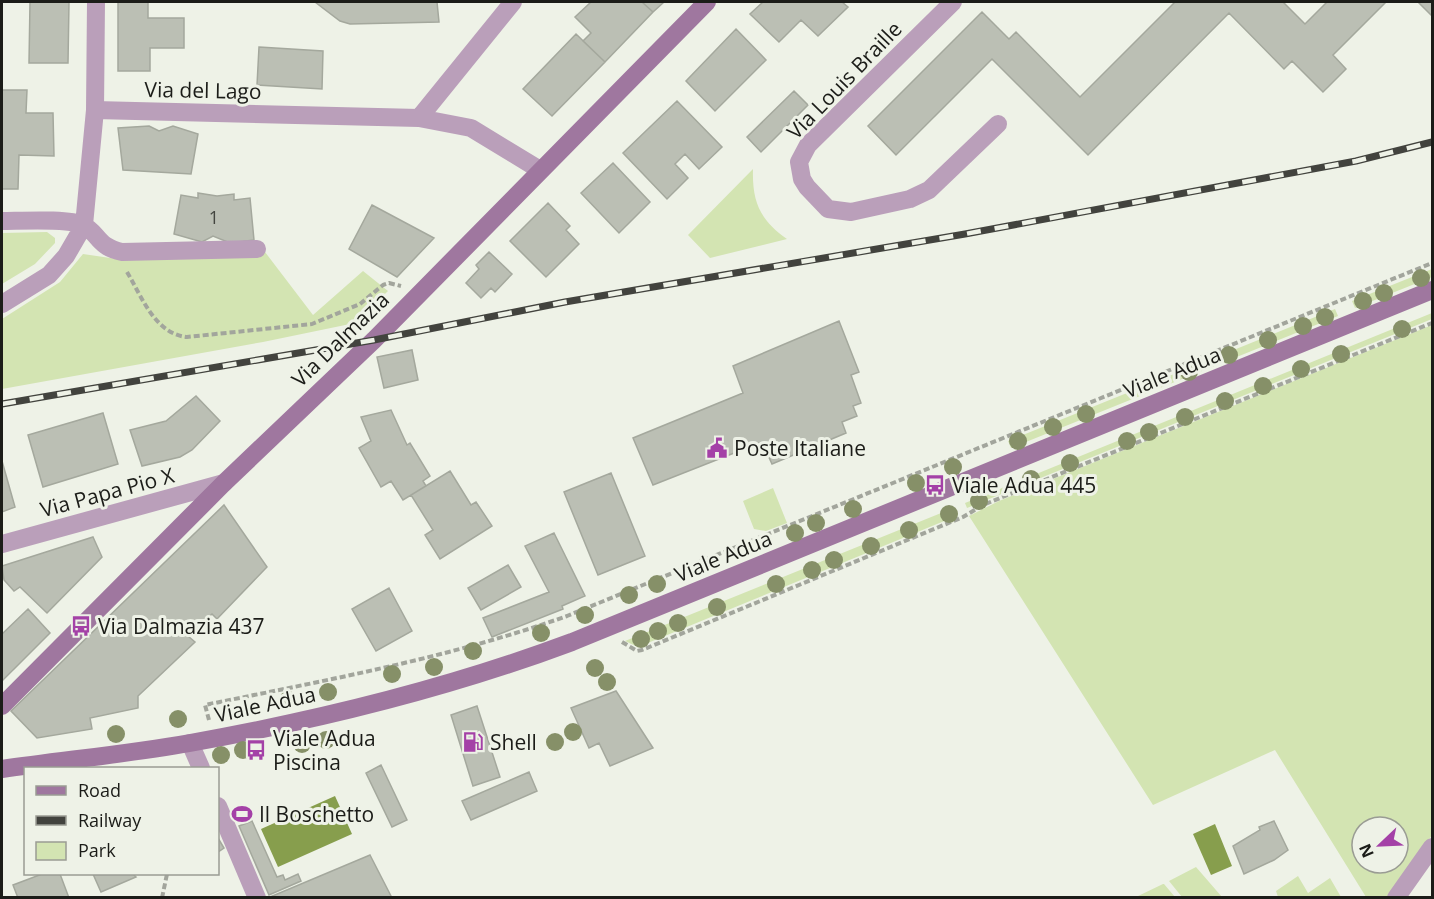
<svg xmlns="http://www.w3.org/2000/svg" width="1434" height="899" viewBox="0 0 1434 899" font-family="'Open Sans',sans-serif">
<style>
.green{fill:#d3e4b2;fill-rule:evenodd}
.water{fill:#879e4d}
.building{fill:#bbbfb4;stroke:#a4a89d;stroke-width:1.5}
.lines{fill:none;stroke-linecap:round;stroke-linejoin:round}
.path{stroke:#a2a59c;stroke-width:4;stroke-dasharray:6 3;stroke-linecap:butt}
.street{stroke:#ba9fba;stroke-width:18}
.secondary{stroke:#9f779f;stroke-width:18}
.rail-casing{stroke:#42433e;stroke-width:7}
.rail{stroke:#eef2e7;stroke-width:4.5;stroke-dasharray:14;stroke-linecap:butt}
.tree{fill:#869068}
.labels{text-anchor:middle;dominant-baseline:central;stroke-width:6;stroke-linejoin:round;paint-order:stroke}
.number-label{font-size:18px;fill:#43453f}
.street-label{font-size:21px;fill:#1b1c18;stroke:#eef2e7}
.poi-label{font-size:21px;fill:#1b1c18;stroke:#eef2e7;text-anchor:start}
</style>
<rect width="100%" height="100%" fill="#eef2e7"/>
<path class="green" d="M753,169c-1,33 7,51 34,70l-77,19 -22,-23z
M47,232l8,6v5l-20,21 -33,20v-51z
M265,252l48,63 50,-44 25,20 -33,32 -92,19 -261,47v-70l58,-37 23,-28 41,6z
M1432,269v8l-77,31 -3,-7z
M1335,309l3,7 -327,132 -3,-7z
M1432,313v6l-465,189 -2,-5z
M1432,325v510l-43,62h-23l-91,-147 -122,55 -184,-289 30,-15zM1362,827h36v36h-36z
M773,488l14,35 -21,8 -12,-2 -11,-28z
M951,509l3,8 -316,130 -13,-6z
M1196,867l26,30h-40l-13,-16z
M1298,876l10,17 22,-15 11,19h-63l-2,-6z
M1164,884l11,13h-39l27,-13z"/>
<path class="water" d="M335,796l17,38 -74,33 -17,-38z
M1215,824l17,42 -21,9 -18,-41z"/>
<path class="building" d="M30,2h39l-1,61h-39z
M118,2h30v16h36v30h-34v23h-32z
M315,2h122l2,20 -89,2 -10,-3z
M591,2h51l11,10 -48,50 -22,-21 8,-8 -16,-16z
M642,2h22l-11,10z
M763,2h79l6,5 -30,29 -17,-16 -22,22 -29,-28z
M1175,2h108l22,22 22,-22h59l-53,53 13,14 -23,23 -31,-31 -8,8 -55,-56 -141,142 -96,-96 -96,96 -28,-29 114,-114 27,27 7,-7 64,65z
M1418,2h14v14z
M736,29l30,31 -51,51 -29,-30z
M576,34l29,28 -53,54 -29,-27z
M259,47l64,4 -1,38 -65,-4z
M2,90h25l-1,23h27l1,43 -35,-1 -1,34h-16z
M794,91l14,14 -47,47 -14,-15z
M677,101l45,46 -23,22 -14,-15 -10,10 13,14 -21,21 -44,-46z
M149,126l10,5 14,-5 25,8 -7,40 -68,-4 -5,-42z
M613,163l37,39 -31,31 -38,-40z
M198,193l19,3 17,-2v6l16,-2 4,42 -24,3 -17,-7 -11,6 -28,-8 7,-39 17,3z
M548,203l22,23 -4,4 13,14 -33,33 -36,-36z
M372,205l62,33 -37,39 -48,-28z
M489,252l23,22 -17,18 -4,-4 -10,10 -15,-15 13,-14 -3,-4z
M839,321l20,51 -8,3 10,28 -8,3 4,10 -15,6 4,11 -74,31 -10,-22 -109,43 -20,-47 110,-45 -10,-27z
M412,350l6,30 -34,8 -7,-31z
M196,396l24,25 -28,29 -12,7 -38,9 -12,-36 36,-9z
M391,410l16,35 3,-2 20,33 -7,5 3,5 -23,14 -12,-19 -10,6 -22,-39 12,-7 -10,-24z
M103,413l15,51 -75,23 -15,-52z
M2,461l13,46 -13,5z
M450,471l21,34 5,-3 16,24 -52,33 -15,-24 8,-5 -22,-35z
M611,473l34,83 -47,19 -34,-83z
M224,505l43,62 -50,52 -5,-5 -24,22 7,6 -57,54v12l-48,10 2,11 -55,9 -26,-27z
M554,533l31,63 -23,10 1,3 -71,28 -9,-19 66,-26 -24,-46z
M93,537l9,20 -55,56 -27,-26 -6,4 -10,-11 -2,-14z
M508,565l13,22 -40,23 -13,-22z
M389,588l23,43 -36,20 -24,-42z
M28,609l22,24 -48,48v-47z
M616,691l37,57 -43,18 -11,-23 -10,5 -18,-40z
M477,706l23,71 -27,9 -22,-71z
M381,765l26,55 -15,7 -26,-54z
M529,772l8,19 -66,29 -9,-19z
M252,821l25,56 6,-2 2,5 13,-6 3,7 -32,14 -30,-69z
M1274,821l14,29 -14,10 -30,14 -11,-28 27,-16 -1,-3z
M218,838l6,10 -6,4z
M370,855l22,43h-122v-1z
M42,874h18l9,24h-51l-5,-13z
M93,874h40l3,3 -35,15z"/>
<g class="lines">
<path class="path" d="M127,272c15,25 28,62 60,65l125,-13 48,-20 23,-19 6,-2 12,3
M622,642l15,9 5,-1 321,-133 20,-12 449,-182
M209,720l-4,-15c122,-25 244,-47 362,-89l865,-353
M162,898l5,-24"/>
<path class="street" d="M953,2l-145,143 -9,17 3,17 5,8 21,22 23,3 59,-13 19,-9 69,-66
M95,110l324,8 94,-116
M419,118l52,10 69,42
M2,221c17,0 67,-3 81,4 16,8 14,22 39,27l135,-3
M2,304l47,-29 17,-19 18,-31 11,-115 1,-108
M2,544l222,-61
M190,743l11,25
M218,806l39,92
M1396,898l36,-51"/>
<path class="secondary" d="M2,706l222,-223 150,-143 333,-338
M2,769c62,-9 126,-15 188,-26 129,-23 259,-55 382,-101l860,-352"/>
<g class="rail-casing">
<path id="rail" d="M2,404l372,-64 191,-38 400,-68 391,-73 76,-19"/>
</g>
<use href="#rail" class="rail"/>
</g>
<g class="tree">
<circle cx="1421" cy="278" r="9"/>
<circle cx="1384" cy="293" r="9"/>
<circle cx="1363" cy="301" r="9"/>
<circle cx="1325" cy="317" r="9"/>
<circle cx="1303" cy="326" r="9"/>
<circle cx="1402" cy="329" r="9"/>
<circle cx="1268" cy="340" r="9"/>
<circle cx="1341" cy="354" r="9"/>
<circle cx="1229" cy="355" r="9"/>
<circle cx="1301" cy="369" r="9"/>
<circle cx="1189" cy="372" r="9"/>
<circle cx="1263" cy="386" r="9"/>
<circle cx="1225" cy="401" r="9"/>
<circle cx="1086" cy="414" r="9"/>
<circle cx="1185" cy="417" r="9"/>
<circle cx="1053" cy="427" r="9"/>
<circle cx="1149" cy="432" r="9"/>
<circle cx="1018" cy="441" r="9"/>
<circle cx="1127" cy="441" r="9"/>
<circle cx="1070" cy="463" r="9"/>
<circle cx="953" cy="467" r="9"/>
<circle cx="1031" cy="479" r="9"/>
<circle cx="916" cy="483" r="9"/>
<circle cx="979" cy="501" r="9"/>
<circle cx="853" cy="509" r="9"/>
<circle cx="949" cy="514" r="9"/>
<circle cx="816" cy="523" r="9"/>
<circle cx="909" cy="530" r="9"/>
<circle cx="795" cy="533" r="9"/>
<circle cx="871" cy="546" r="9"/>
<circle cx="834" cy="560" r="9"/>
<circle cx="812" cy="570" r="9"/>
<circle cx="657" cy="584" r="9"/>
<circle cx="776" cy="584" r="9"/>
<circle cx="629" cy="595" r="9"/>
<circle cx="717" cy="607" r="9"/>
<circle cx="585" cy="615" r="9"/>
<circle cx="678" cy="623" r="9"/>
<circle cx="658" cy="631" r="9"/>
<circle cx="541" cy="633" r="9"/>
<circle cx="641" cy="639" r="9"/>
<circle cx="473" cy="651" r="9"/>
<circle cx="434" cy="667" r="9"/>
<circle cx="595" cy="668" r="9"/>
<circle cx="392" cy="674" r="9"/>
<circle cx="607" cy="682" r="9"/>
<circle cx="328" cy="692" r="9"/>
<circle cx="288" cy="700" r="9"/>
<circle cx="178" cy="719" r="9"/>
<circle cx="573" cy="732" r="9"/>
<circle cx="116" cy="734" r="9"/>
<circle cx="326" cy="740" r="9"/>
<circle cx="555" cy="742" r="9"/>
<circle cx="302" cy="744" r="9"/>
<circle cx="243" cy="750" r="9"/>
<circle cx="221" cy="755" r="9"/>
</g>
<defs>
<g id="civic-bare" transform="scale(1.62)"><path d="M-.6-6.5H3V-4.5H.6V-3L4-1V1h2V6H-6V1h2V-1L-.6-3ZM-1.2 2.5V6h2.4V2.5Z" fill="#a441a7" stroke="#eef2e7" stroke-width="2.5" paint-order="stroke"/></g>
<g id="bus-bare" transform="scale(1.62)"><path d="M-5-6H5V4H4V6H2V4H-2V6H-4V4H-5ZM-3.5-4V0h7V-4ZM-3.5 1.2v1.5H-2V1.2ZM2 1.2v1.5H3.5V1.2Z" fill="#a441a7" stroke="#eef2e7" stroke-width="2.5" paint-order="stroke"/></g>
<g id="fuel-bare" transform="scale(1.62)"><path d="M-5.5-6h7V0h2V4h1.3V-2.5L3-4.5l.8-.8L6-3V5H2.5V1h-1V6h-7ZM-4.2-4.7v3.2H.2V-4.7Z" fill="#a441a7" stroke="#eef2e7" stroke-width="2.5" paint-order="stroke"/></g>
<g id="stadium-bare" transform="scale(1.62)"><path d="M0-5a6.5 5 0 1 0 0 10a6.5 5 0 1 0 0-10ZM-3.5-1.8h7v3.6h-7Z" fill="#a441a7" stroke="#eef2e7" stroke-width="2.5" paint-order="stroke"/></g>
</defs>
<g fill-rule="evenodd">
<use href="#civic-bare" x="717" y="448"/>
<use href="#bus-bare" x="935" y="485"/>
<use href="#bus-bare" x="81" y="626"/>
<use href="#fuel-bare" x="473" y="742"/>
<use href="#bus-bare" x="256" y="750"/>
<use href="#stadium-bare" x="242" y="814"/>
</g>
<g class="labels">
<g class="number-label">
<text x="214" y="217">1</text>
</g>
<g class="street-label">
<text transform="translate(844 80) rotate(-46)">Via Louis Braille</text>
<text transform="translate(203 90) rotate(1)">Via del Lago</text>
<text transform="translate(340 339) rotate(-44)">Via Dalmazia</text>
<text transform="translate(1172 372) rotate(-22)">Viale Adua</text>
<text transform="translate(107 492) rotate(-15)">Via Papa Pio X</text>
<text transform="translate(723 556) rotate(-22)">Viale Adua</text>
<text transform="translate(265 704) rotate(-12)">Viale Adua</text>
</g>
<g class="poi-label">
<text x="734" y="448">Poste Italiane</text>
<text x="952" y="485">Viale Adua 445</text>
<text x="98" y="626">Via Dalmazia 437</text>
<text x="273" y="738">Viale Adua<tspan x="273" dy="24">Piscina</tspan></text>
<text x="490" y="742">Shell</text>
<text x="259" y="814">Il Boschetto</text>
</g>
</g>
<rect width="1434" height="899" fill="none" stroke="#1b1c18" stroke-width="6"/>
<rect x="24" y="767" width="195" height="108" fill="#eef2e7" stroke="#9a9c94" stroke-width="1.5"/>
<rect x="36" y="786" width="30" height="9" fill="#9f779f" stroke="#9a9c94" stroke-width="1.5"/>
<text x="78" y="797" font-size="18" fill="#1b1c18">Road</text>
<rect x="36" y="816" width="30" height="9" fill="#42433e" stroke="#9a9c94" stroke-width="1.5"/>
<text x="78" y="827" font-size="18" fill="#1b1c18">Railway</text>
<rect x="36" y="842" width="30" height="18" fill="#d3e4b2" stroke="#9a9c94" stroke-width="1.5"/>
<text x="78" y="857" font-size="18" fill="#1b1c18">Park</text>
<g transform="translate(1380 845) rotate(247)"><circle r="28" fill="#eef2e7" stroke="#9a9c94" stroke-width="1.5"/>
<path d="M0-4.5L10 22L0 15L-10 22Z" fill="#a441a7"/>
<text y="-9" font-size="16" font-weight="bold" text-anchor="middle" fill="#1b1c18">N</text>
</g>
</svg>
